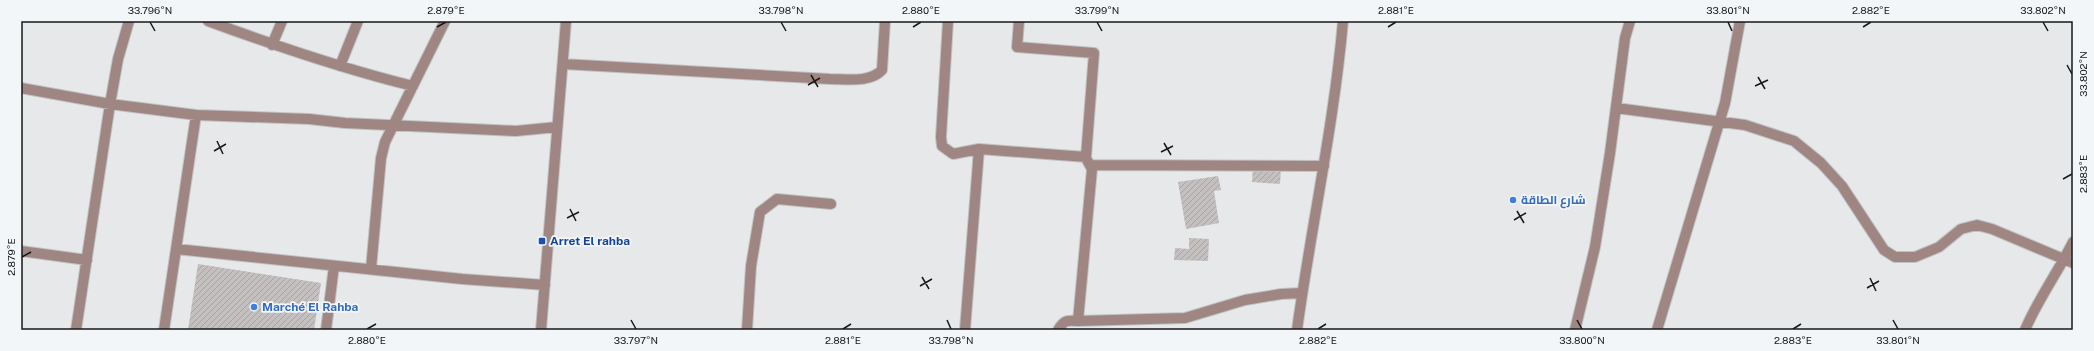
<svg xmlns="http://www.w3.org/2000/svg" width="2094" height="351" viewBox="0 0 2094 351" font-family="'Public Sans',Cairo,sans-serif">
<style>
.building{fill:url(#building-hatch)}
.lines{fill:none;stroke-linecap:round;stroke-linejoin:round}
.minor-casing{stroke:#c1c3c4;stroke-width:12}
.minor{stroke:#9f8683;stroke-width:10}
.ticks{fill:none;stroke:#171818;stroke-width:1.5}
.shop-dot{fill:#3f7fe0;stroke:#f3f6f8;stroke-width:1.5}
.transit-dot{fill:#1a4fb4;stroke:#f3f6f8;stroke-width:1.5}
.labels{text-anchor:middle;dominant-baseline:central;stroke-width:3.5;stroke-linejoin:round;paint-order:stroke}
.shop-label{font-size:12px;font-weight:bold;fill:#366cbe;stroke:#f3f6f8;text-anchor:start}
.transit-label{font-size:12px;font-weight:bold;fill:#164399;stroke:#f3f6f8;text-anchor:start}
.neatline{fill:none;stroke:#171818;stroke-width:1.5}
.ticks-label{font-size:10px;text-anchor:middle;fill:#171818}
</style>
<defs>
<pattern id="building-hatch" width="6" height="6" patternUnits="userSpaceOnUse"><rect width="6" height="6" fill="#c3c0bf"/><path d="M-1 1l2-2M0 6l6-6M5 7l2-2" fill="none" stroke="#a7a4a3"/></pattern>
</defs>
<rect width="100%" height="100%" fill="#e6e8ea"/>
<path class="building" d="M1253,167l28,2 -1,15 -28,-2z
M1218,176l3,14 -7,1 5,32 -33,6 -8,-47z
M1189,238l20,1 -1,22 -34,-1 1,-12 14,1z
M198,264l123,19 -7,47h-126z"/>
<g class="lines">
<g class="minor-casing">
<path id="minor" d="M208,21c68,25 135,48 205,65
M948,21l-7,116 1,9 11,8 26,-5
M272,45l10,-24
M563,64l267,15c17,0 40,4 52,-9l3,-49
M340,66l18,-45
M21,88l89,16 86,11 113,4 36,4 171,8 41,-4
M1616,108l129,17 49,16 27,22 21,23 42,64 11,7h20l24,-10 22,-18 16,-4 15,4 81,34
M1091,165l233,1
M176,249l286,30 83,6
M21,251l66,9
M371,269l10,-111 4,-16 60,-121
M1078,321l107,-3 60,-18 36,-6 21,-1
M76,330l34,-226 8,-45 11,-38
M164,330l32,-215
M326,330l8,-64
M541,330l25,-309
M747,330l4,-64 9,-54 17,-13 54,5
M965,330l14,-181 107,8 8,-104 -77,-6 2,-26
M1058,330c6,-10 9,-10 20,-9l14,-152 -5,-9
M1297,330c14,-103 37,-205 46,-309
M1575,330l20,-83 15,-94 15,-115 5,-17
M1657,330l68,-227 15,-82
M2025,330c13,-31 33,-58 48,-88"/>
</g>
<use href="#minor" class="minor"/>
</g>
<path class="ticks" d="M150,22l5,9M781,22l5,9M1097,22l5,9M1728,22l4,9M2043,22l5,9M437,27l9,-5M913,27l8,-5M1388,27l8,-5M1863,27l8,-5M2067,65l5,9M811,75l7,12M1758,77l7,12M808,85l12,-7M1755,86l13,-6M217,141l6,13M1164,143l7,12M214,151l12,-7M1161,152l12,-6M2063,179l9,-5M570,209l6,12M1517,211l7,12M567,218l12,-6M1514,220l12,-7M22,257l9,-5M922,277l7,12M1870,278l6,13M920,286l12,-7M1867,288l12,-7M631,320l5,9M947,320l4,9M1577,320l5,9M1893,320l5,9M367,329l9,-5M843,329l8,-5M1318,329l8,-5M1793,329l8,-5"/>
<g class="shop-dot">
<circle cx="1513" cy="200" r="4"/>
<circle cx="254" cy="307" r="4"/>
</g>
<rect class="transit-dot" x="538" y="237" width="8" height="8" rx="2"/>
<g class="labels">
<g class="shop-label">
<text x="1521" y="200">شارع الطاقة</text>
<text x="262" y="307">Marché El Rahba</text>
</g>
<g class="transit-label">
<text x="550" y="241">Arret El rahba</text>
</g>
</g>
<rect width="2094" height="351" fill="none" stroke="#f3f6f8" stroke-width="44"/>
<rect x="22" y="22" width="2050" height="307" class="neatline"/>
<g class="ticks-label">
<text x="150" y="14">33.796°N</text>
<text x="446" y="14">2.879°E</text>
<text x="781" y="14">33.798°N</text>
<text x="921" y="14">2.880°E</text>
<text x="1097" y="14">33.799°N</text>
<text x="1396" y="14">2.881°E</text>
<text x="1728" y="14">33.801°N</text>
<text x="1871" y="14">2.882°E</text>
<text x="2043" y="14">33.802°N</text>
<text transform="translate(2083 74) rotate(-90)" y="4">33.802°N</text>
<text transform="translate(2083 174) rotate(-90)" y="4">2.883°E</text>
<text transform="translate(11 257) rotate(-90)" y="4">2.879°E</text>
<text x="367" y="344">2.880°E</text>
<text x="636" y="344">33.797°N</text>
<text x="843" y="344">2.881°E</text>
<text x="951" y="344">33.798°N</text>
<text x="1318" y="344">2.882°E</text>
<text x="1582" y="344">33.800°N</text>
<text x="1793" y="344">2.883°E</text>
<text x="1898" y="344">33.801°N</text>
</g>
</svg>
